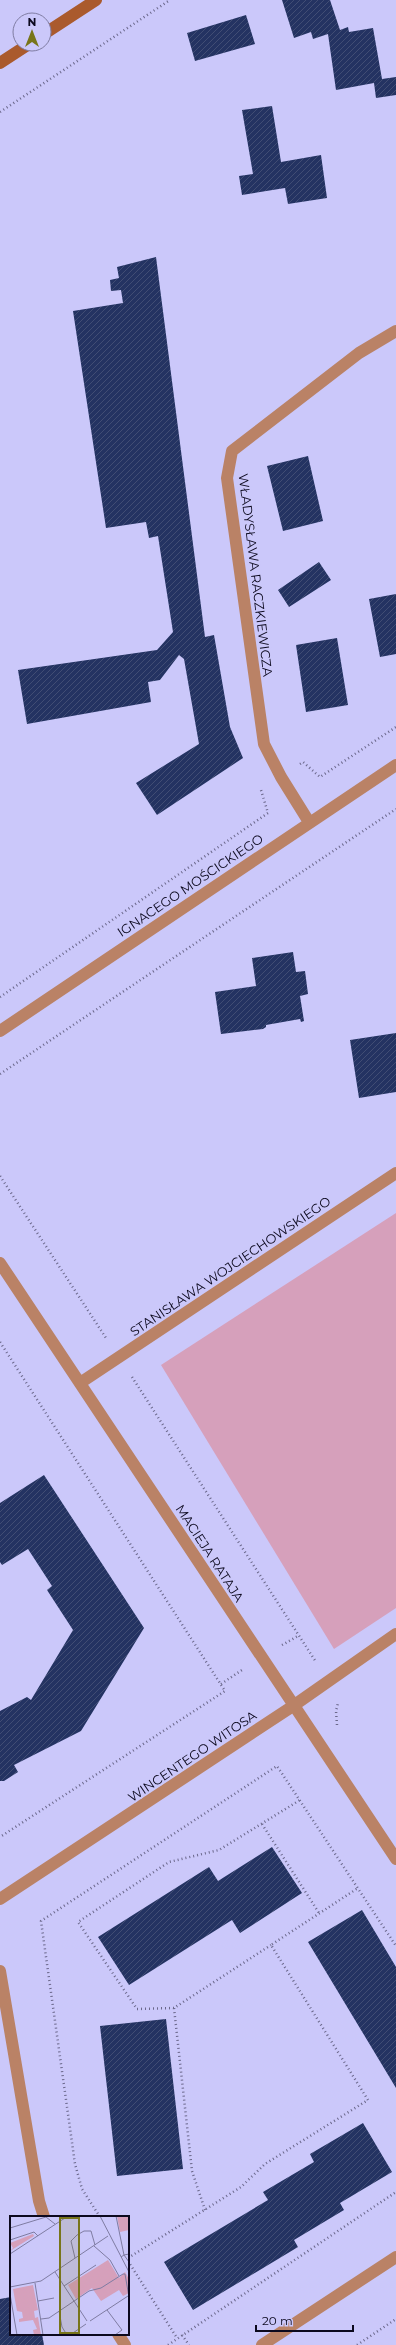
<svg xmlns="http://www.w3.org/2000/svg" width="396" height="2345" viewBox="0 0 396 2345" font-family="Montserrat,sans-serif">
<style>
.grass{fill:#d6a0bb}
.building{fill:url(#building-hatch)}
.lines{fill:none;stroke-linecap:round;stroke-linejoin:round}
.path{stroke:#6b688b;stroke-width:2.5;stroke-dasharray:1 3;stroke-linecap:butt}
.street{stroke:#ba8266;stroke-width:12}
.secondary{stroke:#aa5a2d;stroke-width:12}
.labels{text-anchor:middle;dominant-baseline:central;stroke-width:4;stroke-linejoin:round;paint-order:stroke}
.street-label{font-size:13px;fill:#0c091e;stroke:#cbc8fa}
.inset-road{fill:none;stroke:#7f7ca2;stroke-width:1}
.view{fill:#78751a;fill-opacity:0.15;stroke:#78751a;stroke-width:2}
.inset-edge{fill:none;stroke:#0c091e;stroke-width:2}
</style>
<defs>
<pattern id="building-hatch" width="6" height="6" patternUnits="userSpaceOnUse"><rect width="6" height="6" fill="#243362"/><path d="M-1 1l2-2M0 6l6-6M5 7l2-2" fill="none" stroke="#414d74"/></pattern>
</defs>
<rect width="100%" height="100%" fill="#cbc8fa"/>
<path class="grass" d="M396,1213v395l-62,41 -173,-284z"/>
<path class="building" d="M282,0h48l10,30 8,-3 1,5 24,-4 9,51 14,-2v18l-20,3 -2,-15 -38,7 -8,-56 -15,5 -2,-7 -17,6z
M246,15l9,29 -60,17 -8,-28z
M272,106l9,56 40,-7 6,43 -39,6 -3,-16 -43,7 -3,-19 14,-2 -11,-64z
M156,257l49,380 9,-2 16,92 13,31 -86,57 -21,-32 63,-39 -15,-85 -5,-4 -19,25 -12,2 3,20 -124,22 -9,-54 139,-20 16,-18 -15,-96 -9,2 -3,-16 -40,6 -33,-217 50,-8 -2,-13 -10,1 -1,-11 9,-2 -2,-11z
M308,456l15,65 -40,10 -16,-65z
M319,562l12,18 -42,27 -11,-17z
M396,594v60l-16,3 -11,-58z
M337,638l11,67 -42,7 -10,-67z
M293,952l3,20 9,-1 3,23 -8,2 4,25 -3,1 -1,-3 -34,6v2l-3,2 -42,5 -6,-42 41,-6 -4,-28z
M396,1033v59l-37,6 -9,-58z
M44,1475l100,153 -63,103 -67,34 4,7 -14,9h-4v-70l27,-14 4,3 42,-70 -26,-40 5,-4 -24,-37 -26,16 -2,-3v-59z
M272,1847l30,46 -62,40 -8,-13 -103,65 -31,-48 111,-70 9,14z
M362,1910l34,57v121l-88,-146z
M166,2019l17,150 -66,7 -17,-150z
M363,2123l29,49 -52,31 4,7 -50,30 4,7 -105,63 -29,-48 104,-62 -5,-8 51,-30 -4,-8z
M11,2297v37h31l2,11h-44v-46z"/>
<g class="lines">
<path class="path" d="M0,112l170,-112
M300,764l3,-2 17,15 76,-50
M0,997l268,-184 -7,-23
M0,1074l396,-265
M0,1176l106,162
M0,1342l225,349 -225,146
M132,1377l184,285
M282,1645l16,-9
M221,1684l21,-14
M337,1725l-1,-14 2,-8
M262,1824l57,89
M174,2008l-37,1 -59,-87 91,-60 50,-12 81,-50
M205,2210l-13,-39 -18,-163 97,-63
M100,2217l-18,-28 -7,-25 -34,-243 236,-155 119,180
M128,2258l113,-71 24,-23 103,-64 -97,-155 87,-57
M128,2261l49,77
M182,2335l7,10
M168,2345l228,-153
M357,2345l39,-26"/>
<path class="street" d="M309,822l-28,-45 -17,-33 -37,-266 5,-27 127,-98 37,-22
M0,1031l396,-266
M0,1263l396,596
M80,1383l316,-210
M0,1899l293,-193 103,-72
M0,1971l39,230 5,16
M118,2334l7,11
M262,2345l134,-88"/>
<path class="secondary" d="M44,34l52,-34
M0,63l29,-19"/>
</g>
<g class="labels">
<g class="street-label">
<text transform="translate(256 575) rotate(83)">WŁADYSŁAWA RACZKIEWICZA</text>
<text transform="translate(190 885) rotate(-34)">IGNACEGO MOŚCICKIEGO</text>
<text transform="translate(230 1266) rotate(-34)">STANISŁAWA WOJCIECHOWSKIEGO</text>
<text transform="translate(210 1553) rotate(57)">MACIEJA RATAJA</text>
<text transform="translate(192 1756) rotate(-34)">WINCENTEGO WITOSA</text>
</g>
</g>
<g transform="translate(10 2216)">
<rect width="119" height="119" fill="#cbc8fa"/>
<path d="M107,0h12v14l-9,2zM23,18l1,2 -24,15 3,-3 -3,-5zM98,44l11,18 6,-6 4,7v14l-6,3 -4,-6 -18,11 -9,-13 -16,11 -8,-14z" fill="#d6a0bb"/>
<path d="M23,69l5,25 -4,1 1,7 3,-1 3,18h-7l-1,-5 4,-1 -4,-9 -14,2v-3l4,-1 -1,-6 -5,-1 -4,-22z" fill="#d6a0bb"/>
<path class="inset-road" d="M90,0l29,56M106,0l8,39 -3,2M0,12l36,-11 9,7M0,24l24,-8 4,4M84,30l16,14 9,16M0,38l58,-38M119,38l-5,1 5,7M65,42l-4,-17 6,-6 7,-4h7l4,14M45,56l32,49M25,67l8,52M54,70l32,-21M0,71l31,-6 67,-45M0,78l7,41M28,85l16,-3M97,94l15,20 -7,5M49,95l3,16 5,8M31,103l8,-1 40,-27 12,-3 22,-14h2l4,23M80,105l38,-25M60,119l16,-11"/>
<path class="view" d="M50,2h19v115h-19z"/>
<rect width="119" height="119" class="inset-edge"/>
</g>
<g transform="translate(32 32)"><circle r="19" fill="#cbc8fa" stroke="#7f7ca2"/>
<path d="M0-3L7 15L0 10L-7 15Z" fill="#78751a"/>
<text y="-6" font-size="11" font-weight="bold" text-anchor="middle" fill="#0c091e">N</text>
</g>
<path d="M256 2325v6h97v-6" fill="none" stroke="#0c091e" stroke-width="2"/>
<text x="262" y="2325" font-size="12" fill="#0c091e" stroke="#cbc8fa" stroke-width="3" paint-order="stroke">20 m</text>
</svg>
